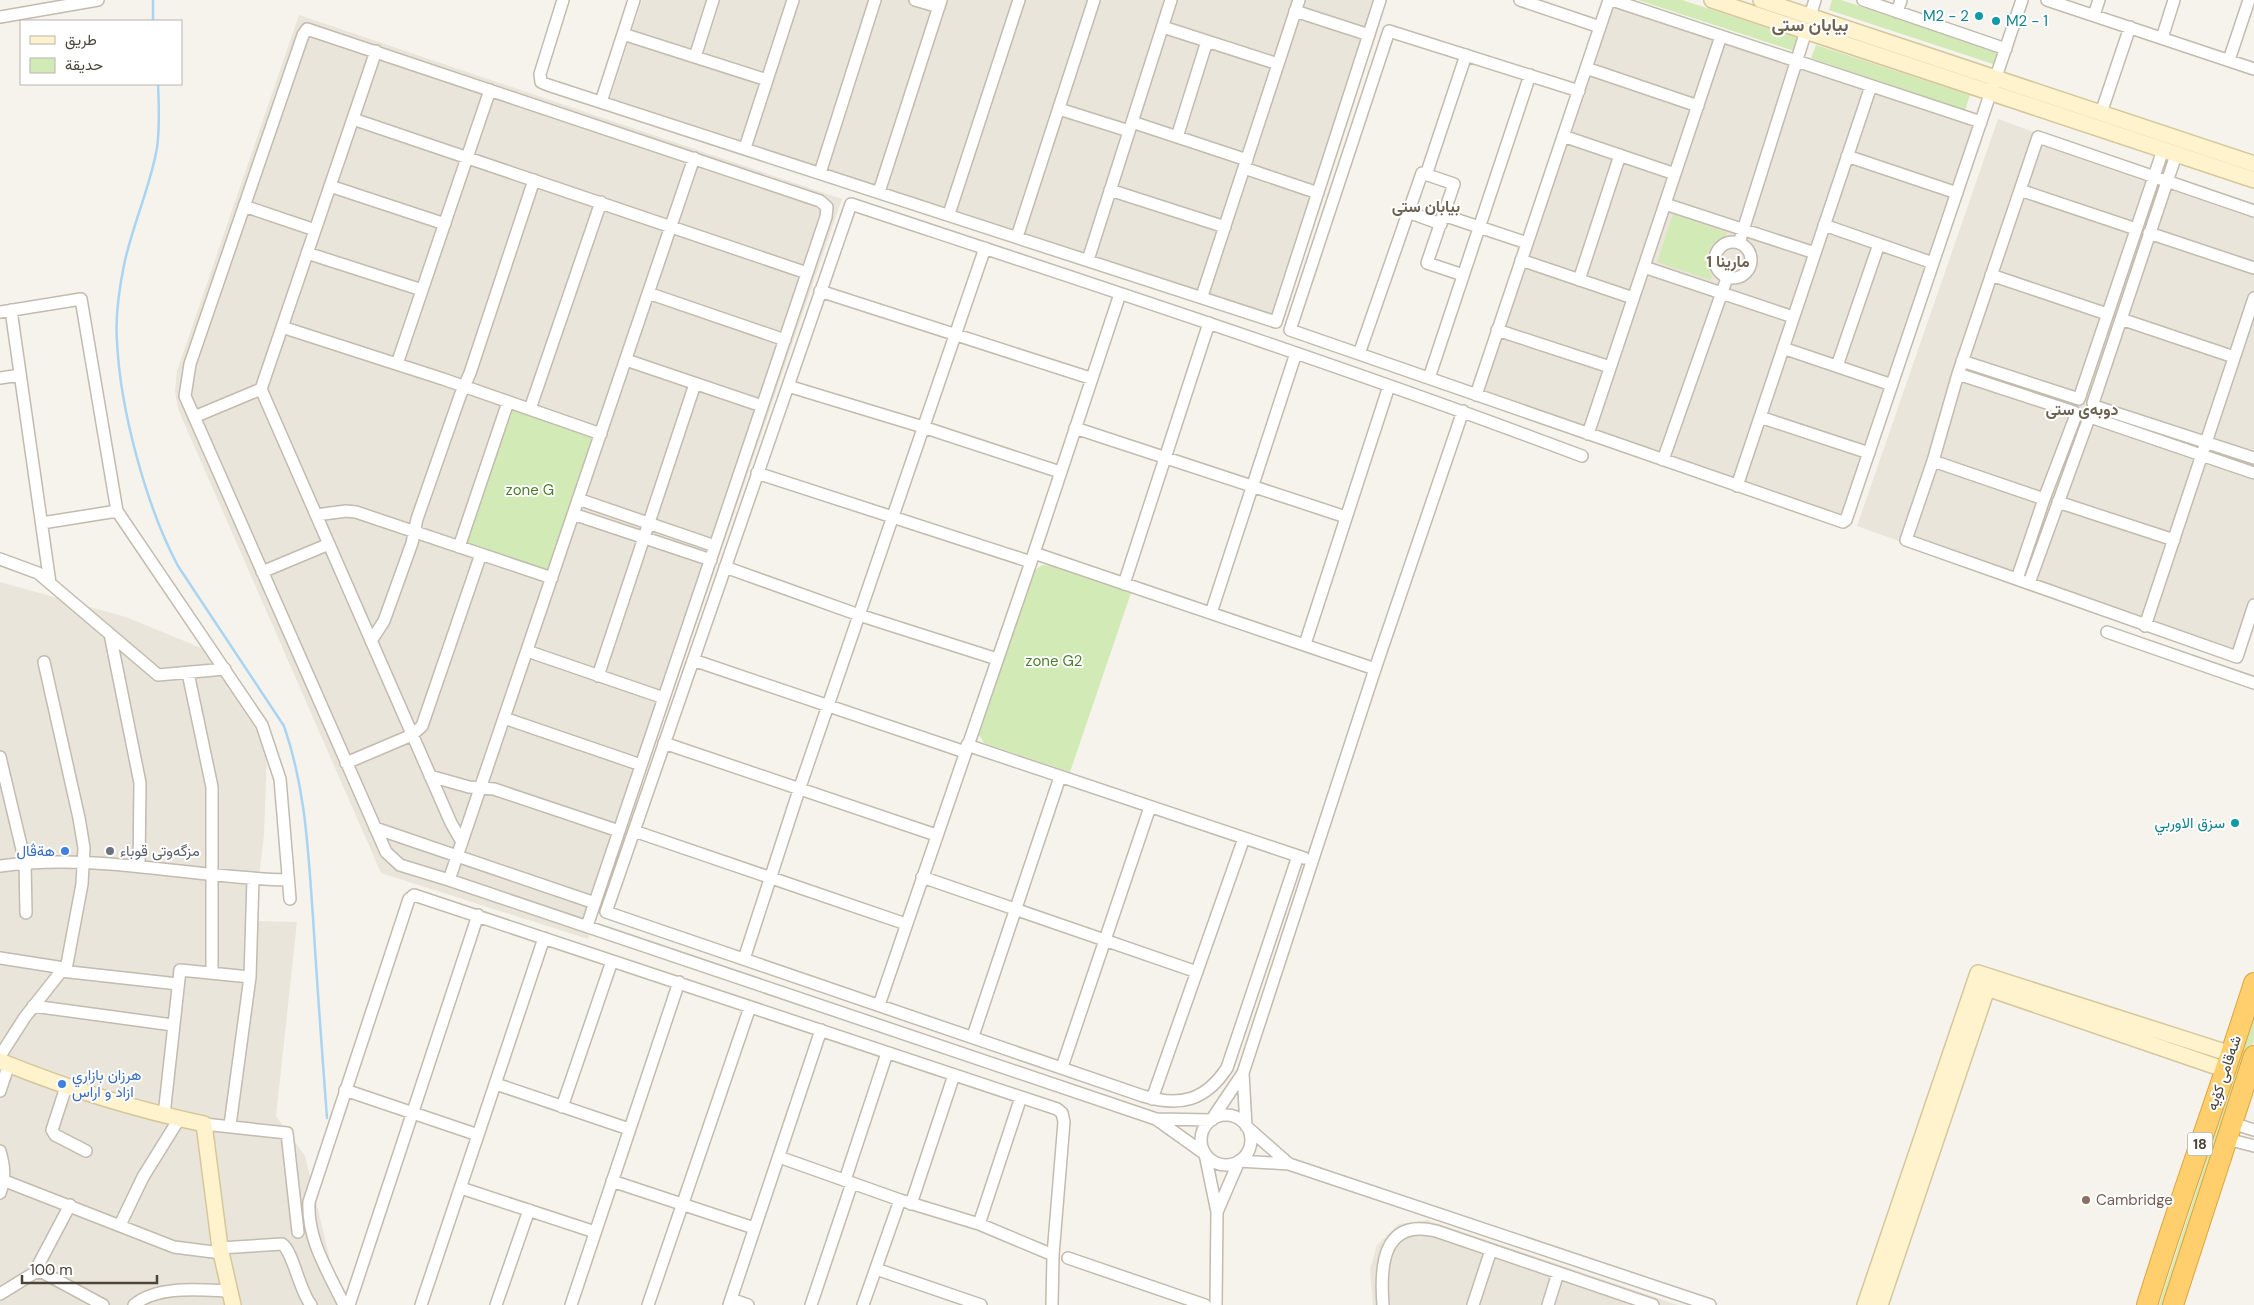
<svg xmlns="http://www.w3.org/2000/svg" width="2254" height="1305" viewBox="0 0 2254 1305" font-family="'DM Sans',Vazirmatn,sans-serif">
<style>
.residential{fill:#eae5da}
.green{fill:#d2eab5}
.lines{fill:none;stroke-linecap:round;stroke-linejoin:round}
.stream{stroke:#a9d4f2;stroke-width:2.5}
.street-casing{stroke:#c2bbae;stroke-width:14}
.secondary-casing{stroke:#d6c79b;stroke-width:18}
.highway-casing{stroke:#e0a43c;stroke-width:22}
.street{stroke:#fff;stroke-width:11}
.secondary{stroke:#fff3cd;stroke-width:15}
.highway{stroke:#ffcf6e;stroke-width:20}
.culture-dot{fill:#0f9aa8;stroke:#fff;stroke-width:2}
.shop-dot{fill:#3f7fe0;stroke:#fff;stroke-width:2}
.worship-dot{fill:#6b7280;stroke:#fff;stroke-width:2}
.education-dot{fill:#8d6e63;stroke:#fff;stroke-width:2}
.labels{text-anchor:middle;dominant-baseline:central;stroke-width:4;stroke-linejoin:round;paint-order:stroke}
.shield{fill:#fff;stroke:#817c74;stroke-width:1}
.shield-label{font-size:14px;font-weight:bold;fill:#4b4439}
.culture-label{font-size:15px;fill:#0d838f;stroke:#fff;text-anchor:end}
.park-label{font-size:15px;fill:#4a7f2a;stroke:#fff}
.shop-label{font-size:15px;fill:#366cbe;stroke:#fff;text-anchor:end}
.worship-label{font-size:15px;fill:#5b616d;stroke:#fff;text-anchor:start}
.street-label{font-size:15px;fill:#4b4439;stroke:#fff}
.education-label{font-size:15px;fill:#785e54;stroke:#fff;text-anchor:start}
.neighbourhood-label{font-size:16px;font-weight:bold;fill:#6e6250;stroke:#fff}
.quarter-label{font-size:18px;font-weight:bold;fill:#6e6250;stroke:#fff}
</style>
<rect width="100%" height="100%" fill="#f6f3ec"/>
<path class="residential" d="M642,0h735l-98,328 -672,-220z
M1609,0l372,122 -135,398 -370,-125z
M299,15l543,184 -254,740 -207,-66 -203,-464 -3,-18 2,-20z
M1998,119l256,92v412l-13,41 -384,-138z
M0,582l126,35 80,33 62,80 -4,104 -10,87 43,1 -21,194 29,40 36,149h-341z
M1427,1220l251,85h-305l-3,-36 7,-24 22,-21z"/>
<path class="green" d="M1638,0h44l117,38 -5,13z
M1832,0h9l159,52 -4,13 -167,-55z
M1816,45l154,50 -5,15 -154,-52z
M1673,214l52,18 2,2c-3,4 -6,4 -10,7 -13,8 -11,24 -5,36l-2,3 -53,-18z
M511,407l85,29 -48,138 -85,-30z
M1042,565l9,1 80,27 -61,179 -86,-29 -6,-10 54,-161z
M2254,1014v26l-86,265h-9z"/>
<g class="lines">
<path class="stream" d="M153,0v21
M158,84c1,21 2,43 -1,64 -7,40 -25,78 -33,117 -5,25 -9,51 -7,76 3,68 29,165 61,225l106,160c22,64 24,124 29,191 4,67 9,134 14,201"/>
<g class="street-casing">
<path id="street" d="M563,0l-23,74 1,8 7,3 728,237 104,-322
M915,0l24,7
M1520,0l80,27
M1612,0l369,122
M1863,0l143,49
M2047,0l207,69
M1295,11l74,24
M1897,12l4,-12
M2094,15l5,-15
M1810,16l5,-16
M0,17l98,-17
M1163,27l115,37
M623,34l144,46
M2162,38l12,-38
M376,51l-115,338 190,434 11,19
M695,57l18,-57
M2229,60l20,-60
M1586,68l112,38
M1579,91l-190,-60 -99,299 553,192 3,-2 176,-520
M601,102l33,-102
M1059,109l70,22
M2101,113l29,-86
M353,119l454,154
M1132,122l115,38
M1563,136l112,38
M1177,137l30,-96
M745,148l48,-148
M1847,156l110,37
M1244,168l74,25
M820,173l55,-173
M1426,175l40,-120
M330,186l115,38
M1110,190l115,37
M2020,190l116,39
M879,192l62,-192
M1665,204l150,49
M244,206l71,24
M2254,211l-216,-74 -80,237 -25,87 -27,79 331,117 17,-52
M1408,212l33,12
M949,214l70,-214
M1443,215l84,28
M1824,225l109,38
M2149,233l105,35
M1017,237l77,-237
M1715 260a18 18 0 1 1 36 0a18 18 0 1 1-36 0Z
M1739,243l67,-212
M307,253l115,37
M1088,260l83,-260
M1521,260l112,38
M1644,267l149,50
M1991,275l116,39
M1579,280l41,-125
M820,291l270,87
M648,293l137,47
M1202,296l97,-296
M11,310l39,273
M0,312l81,-13 36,212 145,214 18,54 10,120
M2121,319l113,38
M282,327l161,52 158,55
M1497,330l113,37
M1783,348l109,37
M1359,354l63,-181 32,11 -27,79 36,12
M626,360l136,46
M1962,361l117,38 84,-249
M397,364l93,-274
M1837,366l42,-122
M1958,374l116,38
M0,378l20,-3
M1429,378l101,-303
M788,386l135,41 137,45
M1476,395l133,-395
M2093,403l83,-248
M2094,406l160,52
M530,409l71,-207
M194,417l67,-28
M1760,417l109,36
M2090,417l164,56
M1075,428l271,89
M1588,434l133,-398
M1663,460l64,-182
M1933,461l111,38
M757,473l274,89
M1737,486l134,-400
M578,499l137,47
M2058,502l116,38
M573,514l138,46
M316,515l30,-4 10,1 196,66
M42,523l75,-12
M459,547l49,-145
M1034,553l341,116
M0,559l38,14 120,102 67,-6
M725,567l134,48 138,44
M262,572l67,-28
M2017,579l27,-80 32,-84
M2029,583l60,-165
M1124,584l85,-261
M1211,613l85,-260
M2145,626l109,-328
M2107,632l147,51
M110,634l30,149 -1,83
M371,641l13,-20 28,-78 5,-24 43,-123 10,-23 64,-193
M1305,644l84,-258
M527,651l137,47
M693,660l272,92
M188,673l24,114v185
M598,676l97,-292
M504,718l137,47
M664,743l272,92
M967,745l337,113
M0,757l25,105 1,51
M346,763l66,-28 10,-9 59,-172
M430,776l39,11 25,2 125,42
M375,828l220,75
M634,831l272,93
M1298,856l-71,212c-22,33 -47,39 -84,28l-537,-184 245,-708c244,81 490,161 731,252
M0,866c96,-14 192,12 288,14
M922,877l275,95
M449,880l245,-722
M587,926l239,-709 1,-10 -7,-6 -513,-172 -4,6 -113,329 -5,32 201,456 14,13 49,15 707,239 49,35
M0,958l64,10
M744,959l55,-169 186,-542
M61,971l117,13
M879,1005l152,-443 89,-268
M33,1006l140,19
M973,1036l87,-259
M0,1056l25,-39 42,-53 15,-80 2,-36 -5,-30 -35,-156
M1062,1067l88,-260
M1243,1073l3,53
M496,1084l133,45
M66,1087l-14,43 3,5 31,16
M345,1090l133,45
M0,1091l9,-27
M1152,1099l92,-261
M562,1107l50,-146
M164,1115l16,-145 70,7
M1201 1140a25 25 0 1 1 50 0a25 25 0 1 1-50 0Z
M1156,1119l56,1
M1212,1119l31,-46 132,-404 88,-258
M2232,1123l22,7
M204,1124l83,9 11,99
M230,1125l20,-148 3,-98
M1247,1127l42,37
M2227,1139l27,7
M0,1151c4,15 6,26 0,42
M1205,1154l12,58 -1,93
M779,1157l121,43 79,24 74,31
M845,1180l42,-127
M5,1181l169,66 47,6
M612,1181l142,47
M461,1188l134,44
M911,1204l43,-129
M1217,1212l22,-51 50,3 421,141
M979,1224l42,-127
M120,1225l23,-48 36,-58
M220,1248l62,-4c11,7 17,46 29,61
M1068,1258l137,47
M876,1269l105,36
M34,1273l36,-68
M0,1294l34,-21 8,-1 61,33
M731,1299l17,6
M134,1305c23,-20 67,-15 95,-14
M344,1305c-16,-34 -37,-65 -35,-103l100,-303 5,-4 643,214 5,4 2,9 -11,133 -1,50
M349,1305l129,-390
M421,1305l123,-367
M496,1305l33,-95
M571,1305l108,-323
M648,1305l102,-298
M729,1305l92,-275
M811,1305l41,-122
M863,1305l37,-105
M1383,1305c-3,-38 -1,-87 53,-74l217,74
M1473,1305l18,-55
M1548,1305l10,-32"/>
</g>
<g class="secondary-casing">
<path id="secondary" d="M1712,0l542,180
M1761,0l493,164
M1978,985l248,85
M0,1061c66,27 133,48 204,63l16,124 13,57
M1865,1305l113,-332 253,81
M1880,1305l111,-328"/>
</g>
<g class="highway-casing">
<path id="highway" d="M2147,1305c33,-108 73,-214 107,-322
M2173,1305l81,-249"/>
</g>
<use href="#street" class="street"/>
<use href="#secondary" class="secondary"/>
<use href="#highway" class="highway"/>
</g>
<g class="culture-dot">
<circle cx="1979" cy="16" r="5"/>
<circle cx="1996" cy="21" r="5"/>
<circle cx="2235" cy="823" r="5"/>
</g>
<g class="shop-dot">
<circle cx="65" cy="851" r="5"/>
<circle cx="62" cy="1084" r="5"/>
</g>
<circle class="worship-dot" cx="110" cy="851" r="5"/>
<circle class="education-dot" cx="2086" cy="1200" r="5"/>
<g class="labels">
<rect class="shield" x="2187.5" y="1132.5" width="25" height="23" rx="4"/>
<g class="shield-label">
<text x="2200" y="1144">18</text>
</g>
<g class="culture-label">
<text x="1969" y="16">M2 - 2</text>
<text x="2006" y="21" text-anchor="start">M2 - 1</text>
<text x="2225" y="823">سزق الاوربي</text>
</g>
<g class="park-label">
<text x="530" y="490">zone G</text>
<text x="1054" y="661">zone G2</text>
</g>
<g class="shop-label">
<text x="55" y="851">هةڤال</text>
<text x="72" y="1075" text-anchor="start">هرزان بازاري<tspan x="72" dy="17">ازاد و اراس</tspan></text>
</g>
<g class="worship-label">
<text x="120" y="851">مزگەوتی قوباء</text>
</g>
<g class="street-label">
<text transform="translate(2224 1073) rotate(-71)">شەقامی کۆیە</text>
</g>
<g class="education-label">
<text x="2096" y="1200">Cambridge</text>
</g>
<g class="neighbourhood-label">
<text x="1426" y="206">بیابان ستی</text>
<text x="1728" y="261">مارینا 1</text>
<text x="2082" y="409">دوبه‌ی ستی</text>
</g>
<g class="quarter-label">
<text x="1810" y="25">بیابان ستی</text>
</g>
</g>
<rect x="20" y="20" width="162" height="65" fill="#ffffff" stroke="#b7b4b0"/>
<rect x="30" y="36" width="25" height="8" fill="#fff3cd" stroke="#b7b4b0"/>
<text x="65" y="45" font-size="15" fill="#4b4439">طريق</text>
<rect x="30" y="58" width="25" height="15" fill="#d2eab5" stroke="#b7b4b0"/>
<text x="65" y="70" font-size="15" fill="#4b4439">حديقة</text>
<path d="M22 1275v8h135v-8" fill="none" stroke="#4b4439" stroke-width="2.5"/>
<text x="30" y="1275" font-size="15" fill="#4b4439" stroke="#ffffff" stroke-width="4" paint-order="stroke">100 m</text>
</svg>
